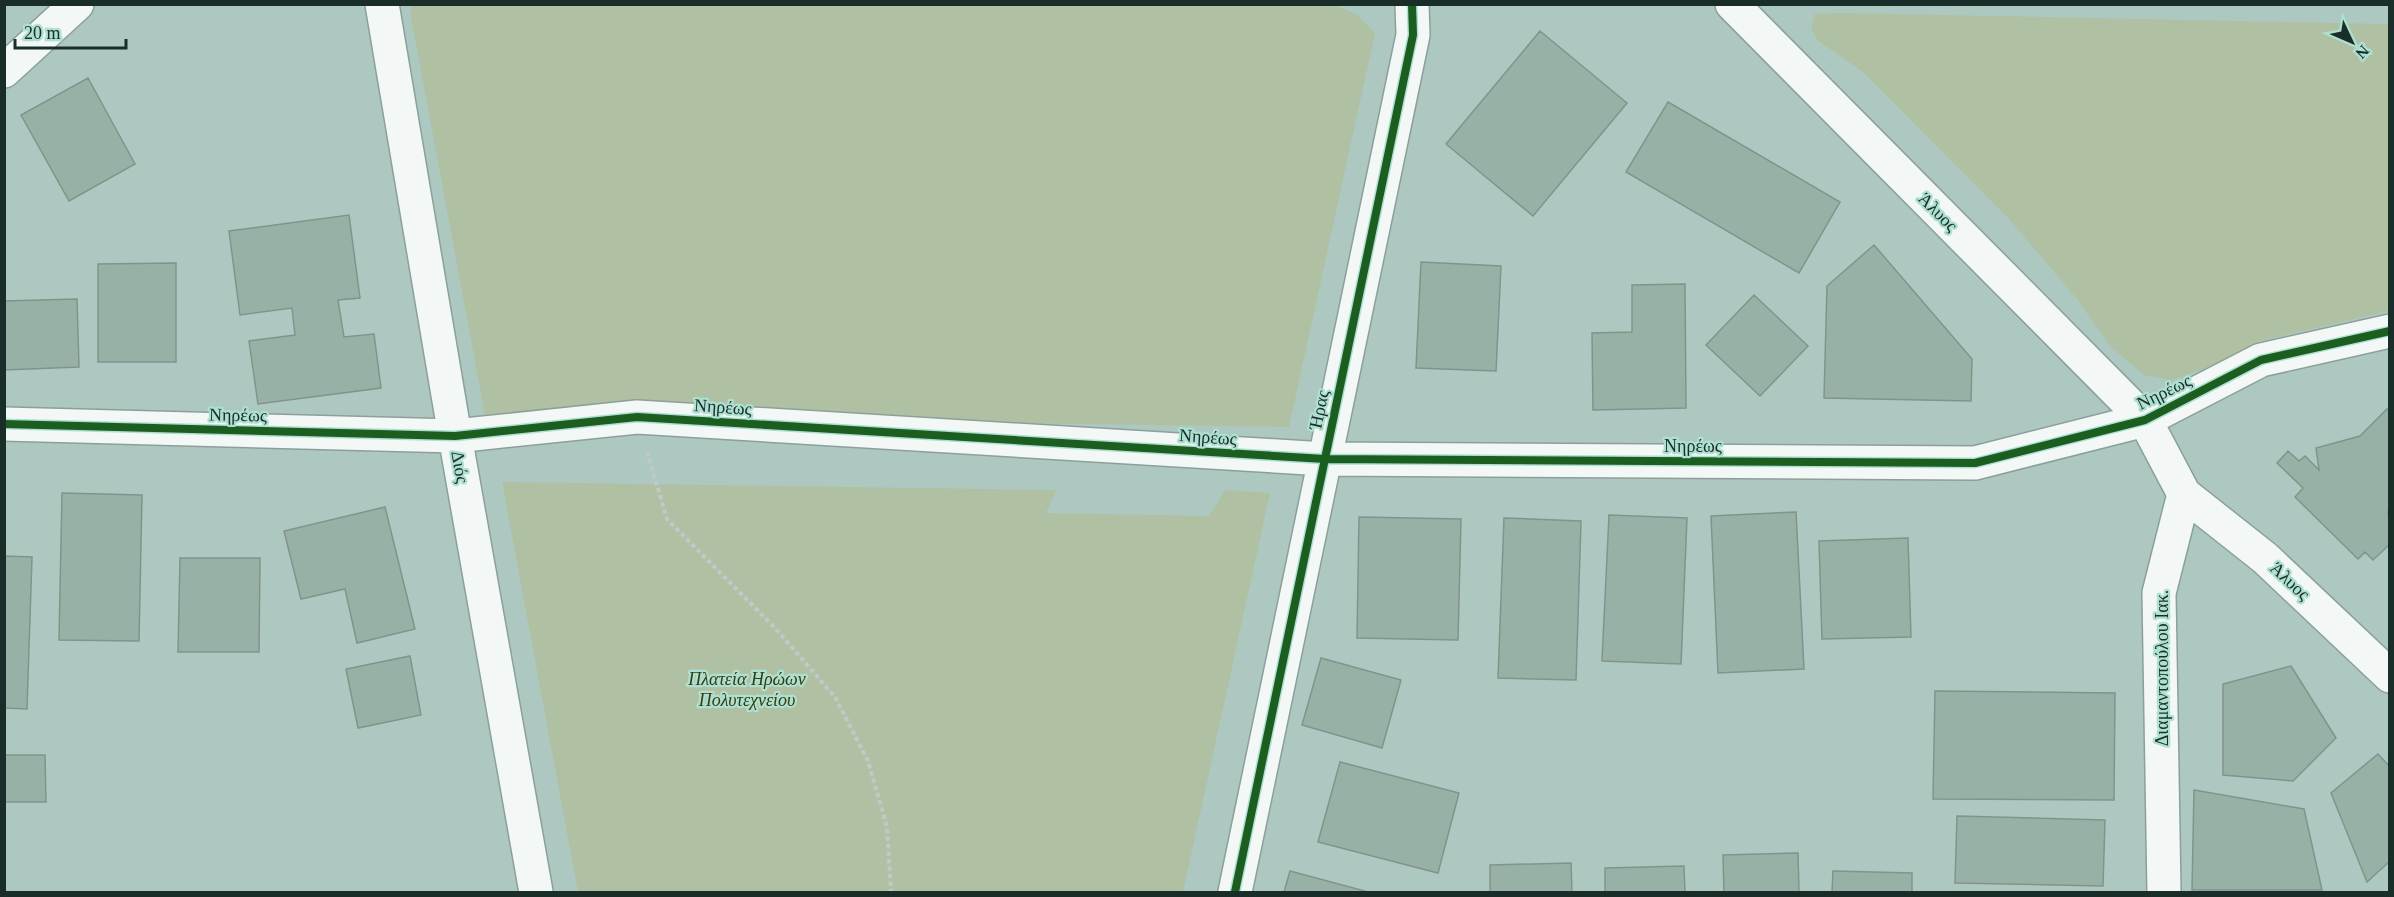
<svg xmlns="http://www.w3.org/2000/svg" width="2394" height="897" viewBox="0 0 2394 897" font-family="'Times New Roman',serif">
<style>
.green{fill:#b0c1a3}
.building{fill:#98b1a6;stroke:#81948c;stroke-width:1.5}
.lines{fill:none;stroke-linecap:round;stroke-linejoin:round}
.minor-casing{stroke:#8ba09b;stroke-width:36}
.path{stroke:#c0c9c7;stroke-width:4;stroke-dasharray:4.5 3;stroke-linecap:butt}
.minor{stroke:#f3f7f6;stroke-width:33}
.cycleway-casing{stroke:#aee0d2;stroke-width:11}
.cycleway{stroke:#1b5e20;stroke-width:8}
.labels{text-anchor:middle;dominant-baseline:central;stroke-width:4.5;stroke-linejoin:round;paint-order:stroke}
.street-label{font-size:18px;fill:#1a2e29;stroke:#aee0d2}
.park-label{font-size:18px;font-style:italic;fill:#363c0b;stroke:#aee0d2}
</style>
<rect width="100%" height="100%" fill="#acc8c0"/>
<path class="green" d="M411,5l926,1 19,8 19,19 -86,394 -804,-12 -74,-398z
M1841,13l548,11v287l-130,30 -38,22 -49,17 -28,-5 -34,-29 -33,-47 -68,-80 -146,-147 -46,-32 -6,-12 4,-14z
M502,482l554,8 -10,23 163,3 16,-26 45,3 -87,399h-605z"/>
<path class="building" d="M1540,31l87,72 -94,113 -87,-72z
M88,78l47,86 -66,37 -48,-86z
M1668,102l172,100 -41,71 -173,-101z
M349,215l11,83 -22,2 6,37 30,-3 7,54 -123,16 -9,-63 46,-6 -3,-27 -52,7 -11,-84z
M1874,245l98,114 -1,42 -147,-3 3,-112z
M1421,262l80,4 -5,105 -80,-3z
M176,263v99h-78v-98z
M1685,284l1,124 -93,2 -1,-77 40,-1v-47z
M1754,295l54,51 -48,50 -54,-51z
M77,299l2,68 -75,3v-69z
M2387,409l3,2v99h-2l2,34 -17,16 -8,-8 -7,7 -63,-62 8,-9 -26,-25 11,-12 11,10 6,-5 14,14 -3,-22 44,-12z
M62,493l80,2 -3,146 -80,-1z
M385,507l30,122 -58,14 -12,-54 -44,10 -17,-68z
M1796,512l8,157 -86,4 -7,-157z
M1609,515l78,3 -6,146 -79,-3z
M1359,517l102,2 -3,121 -101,-2z
M1504,518l77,3 -5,159 -78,-2z
M1908,538l3,99 -89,2 -3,-98z
M4,556l28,1 -5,152 -23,-1z
M180,558h80l-1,94h-81z
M410,656l11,59 -63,13 -12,-59z
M1321,658l80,22 -19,68 -80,-23z
M2291,666l45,72 -43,43 -70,-6v-91z
M1935,691l180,2 -1,107 -181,-1z
M2378,754l12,13v94l-23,21 -36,-89z
M4,755h41l1,47h-42z
M1340,762l119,31 -21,80 -120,-31z
M2194,790l110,19 18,81h-130z
M1957,816l148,4 -2,66 -148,-3z
M1798,853l1,39h-75l-1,-37z
M1571,863l1,29h-82v-27z
M1684,866l1,26h-80v-24z
M1290,871l75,20v1h-81z
M1833,871l79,2v19h-80z"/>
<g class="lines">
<g class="minor-casing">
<path id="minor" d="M382,4l73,432 81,456
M1732,4l413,416 39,74 -25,99 5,299
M4,71l73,-67
M4,424l451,12 182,-19 688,42 650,4 170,-43 116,-60 129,-29
M2184,494l81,64 125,118
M1235,892l178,-857 -1,-31"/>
</g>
<path class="path" d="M647,452l20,67 108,109 60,69 33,64 19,66 4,65"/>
<use href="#minor" class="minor"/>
<g class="cycleway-casing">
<path id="cycleway" d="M4,424l451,12 182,-19 688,42 650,4 170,-43 116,-60 129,-29
M1235,892l178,-857 -1,-31"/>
</g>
<use href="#cycleway" class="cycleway"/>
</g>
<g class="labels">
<g class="street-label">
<text transform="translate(1938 212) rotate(45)">Άλυος</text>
<text transform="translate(2164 392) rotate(-26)">Νηρέως</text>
<text transform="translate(723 407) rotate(4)">Νηρέως</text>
<text transform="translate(1319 410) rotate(-78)">Ήρας</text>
<text transform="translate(238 415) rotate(1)">Νηρέως</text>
<text transform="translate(1208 437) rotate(4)">Νηρέως</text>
<text x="1693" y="446">Νηρέως</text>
<text transform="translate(460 467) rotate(80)">Διός</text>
<text transform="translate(2290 581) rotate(43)">Άλυος</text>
<text transform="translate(2162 668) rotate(-90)">Διαμαντοπούλου Ιακ.</text>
</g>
<g class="park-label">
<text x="747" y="679">Πλατεία Ηρώων<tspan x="747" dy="21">Πολυτεχνείου</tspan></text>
</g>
</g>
<rect width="2394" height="897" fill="none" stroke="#1a2e29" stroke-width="12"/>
<g transform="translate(2352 42) rotate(134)" stroke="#aee0d2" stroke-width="4.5" paint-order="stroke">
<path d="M0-4.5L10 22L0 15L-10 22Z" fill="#1a2e29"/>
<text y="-9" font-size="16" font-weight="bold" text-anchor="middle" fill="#1a2e29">N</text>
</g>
<path d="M15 39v9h111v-9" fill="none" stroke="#1a2e29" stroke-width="3"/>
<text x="24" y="39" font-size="18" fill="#1a2e29" stroke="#aee0d2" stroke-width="4.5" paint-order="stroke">20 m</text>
</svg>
